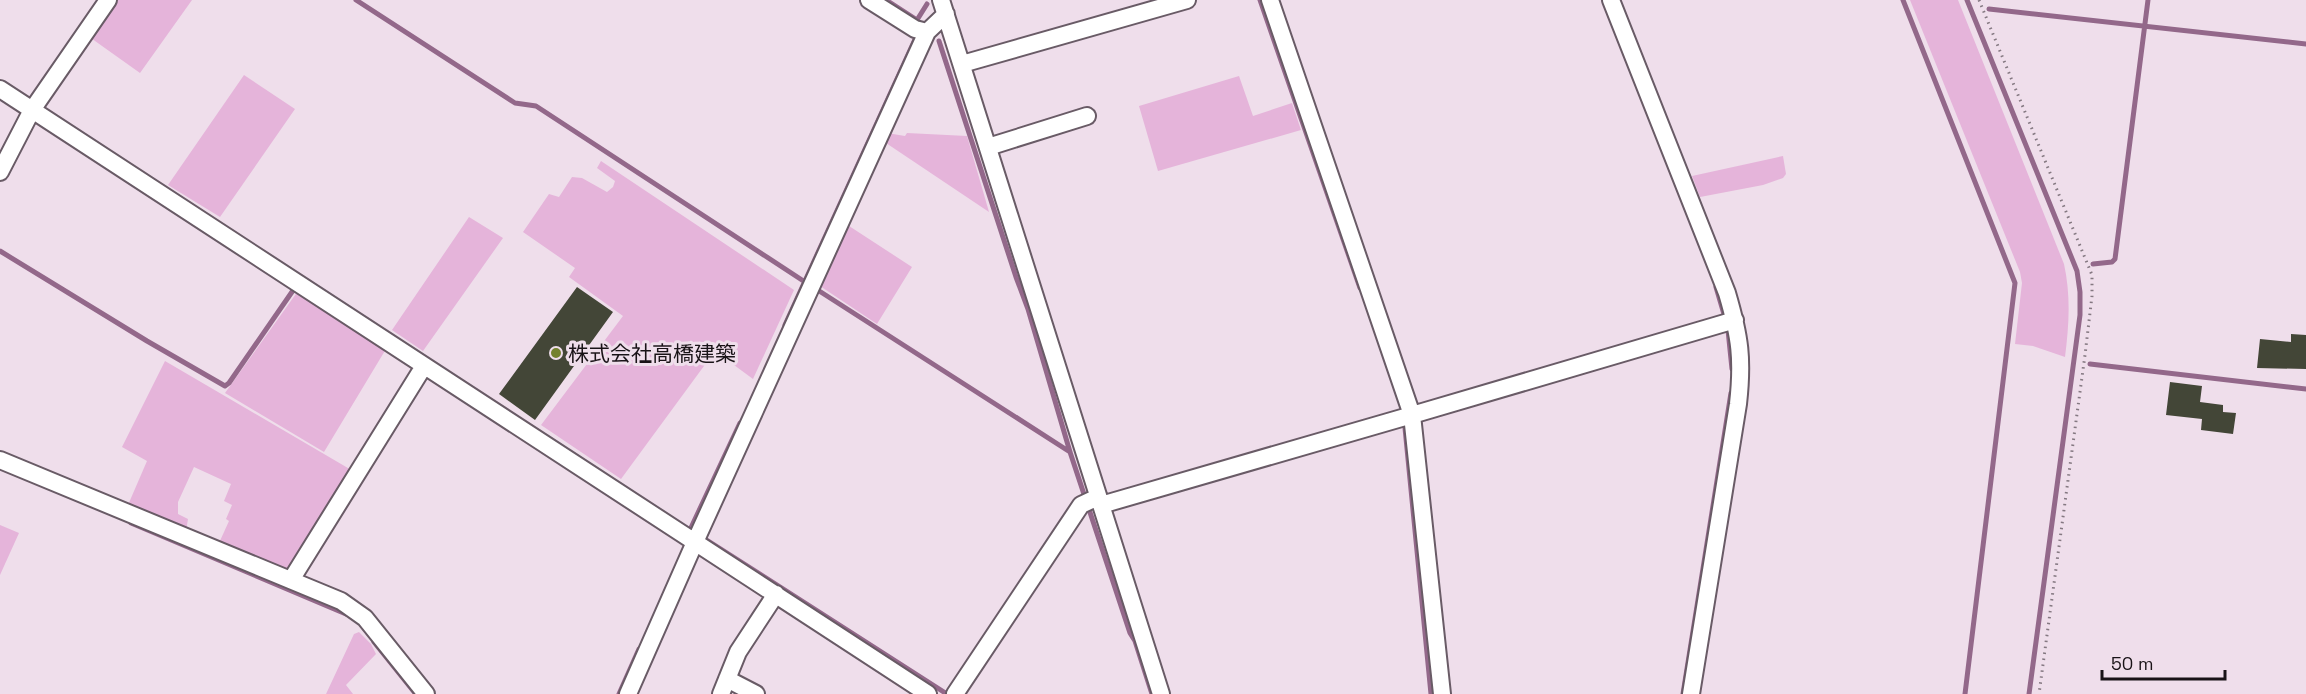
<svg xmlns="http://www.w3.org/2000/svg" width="2306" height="694" viewBox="0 0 2306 694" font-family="'Space Grotesk','Noto Sans JP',sans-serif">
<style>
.green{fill:#e5b4da}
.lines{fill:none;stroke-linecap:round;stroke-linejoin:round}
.stream{stroke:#93688a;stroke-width:5}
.building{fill:#434637}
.minor-casing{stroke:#695b66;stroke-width:20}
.path{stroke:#847881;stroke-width:3;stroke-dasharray:1.5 4.5;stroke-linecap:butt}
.minor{stroke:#fff;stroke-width:16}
.poi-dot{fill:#74812e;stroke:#efdeeb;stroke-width:2}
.labels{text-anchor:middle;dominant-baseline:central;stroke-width:6;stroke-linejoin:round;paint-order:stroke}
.poi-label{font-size:21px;fill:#191317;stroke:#efdeeb;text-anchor:start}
</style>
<rect width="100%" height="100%" fill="#efdeeb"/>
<path class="green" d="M114,0h78l-52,73 -52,-37z
M1910,0h48l106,264c7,32 5,61 1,93l-32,-11 -18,-2 7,-61 -2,-11z
M244,75l51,34 -75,108 -52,-32z
M1239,76l14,40 39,-13 9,27 -143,41 -19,-65z
M887,133l18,3 2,-3 60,3 22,76 -106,-71z
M1783,156l3,18 -3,4 -20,7 -63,12 -8,-21z
M601,161l193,129 -41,89 -38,-28 -94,128 -80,-54 82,-109 -54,-39 6,-9 -52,-36 26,-38 10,3 13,-20 10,1 25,14 6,-5 2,-6 -18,-13z
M469,217l34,21 -80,113 -31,-21z
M846,224l66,43 -35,57 -60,-40z
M298,291l88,58 -62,103 -99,-59z
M165,361l188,110 -63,103 -71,-31 10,-22 -3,-2 6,-14 -8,-4 7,-17 -37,-17 -16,35v12l10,5 -2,12 -58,-26 19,-44 -25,-14z
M0,525l19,8 -19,42z
M359,632l12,12 5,10 -30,31 7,9h-27l28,-60z"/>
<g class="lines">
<path class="stream" d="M356,0l159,103 21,3 269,176
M886,0l31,20 10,-16
M1260,0l100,288
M1903,0l112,283 -50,411
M1967,0l110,271 3,21v23l-51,379
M1989,9l317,35
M939,41l77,236 12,32 42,143 60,181 5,8 17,53
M0,251l147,90 78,45 4,-3 65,-94
M2093,264l19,-2 3,-3 33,-259
M813,287l257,165
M1716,287l10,34
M785,325l132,-290 2,-12 -2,-3
M1728,330l4,39
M2090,364l216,25
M1405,428l26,266
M131,523l215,91
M687,531l2,1 51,-109
M705,539l242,155
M374,642l41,51
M619,694l20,-45
M1683,694l48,-301"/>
</g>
<path class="building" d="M577,287l36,25 -78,108 -36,-26z
M2291,334l15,1v34l-49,-1 3,-29 31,3z
M2170,382l32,4 -2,16 23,3v7l13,1 -3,21 -32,-4 1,-11 -36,-4z"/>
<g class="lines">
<g class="minor-casing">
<path id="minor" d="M869,0l46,29 12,3
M941,0l220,694
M1270,0l142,415 323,-95
M1611,0l116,293c13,44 16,66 11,111l-47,290
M962,64l225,-64
M0,89l928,605
M988,147l99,-31
M0,172l32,-62 76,-110
M0,460l341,141 24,17 61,76
M1101,505l311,-90 30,279
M291,580l133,-214
M727,679l29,15
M628,694l67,-152 232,-510 19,-18
M721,694l17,-42 38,-58
M955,694l126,-189 17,-8"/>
</g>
<path class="path" d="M1979,0l113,275v21l-7,59 -46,339"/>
<use href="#minor" class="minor"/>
</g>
<circle class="poi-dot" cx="556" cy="353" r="6"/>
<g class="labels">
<g class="poi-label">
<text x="568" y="353">株式会社高橋建築</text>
</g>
</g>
<path d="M2102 670v9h123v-9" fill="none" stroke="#191317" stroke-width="3"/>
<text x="2111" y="670" font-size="18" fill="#191317" stroke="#efdeeb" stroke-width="4.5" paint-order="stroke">50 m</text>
</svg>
